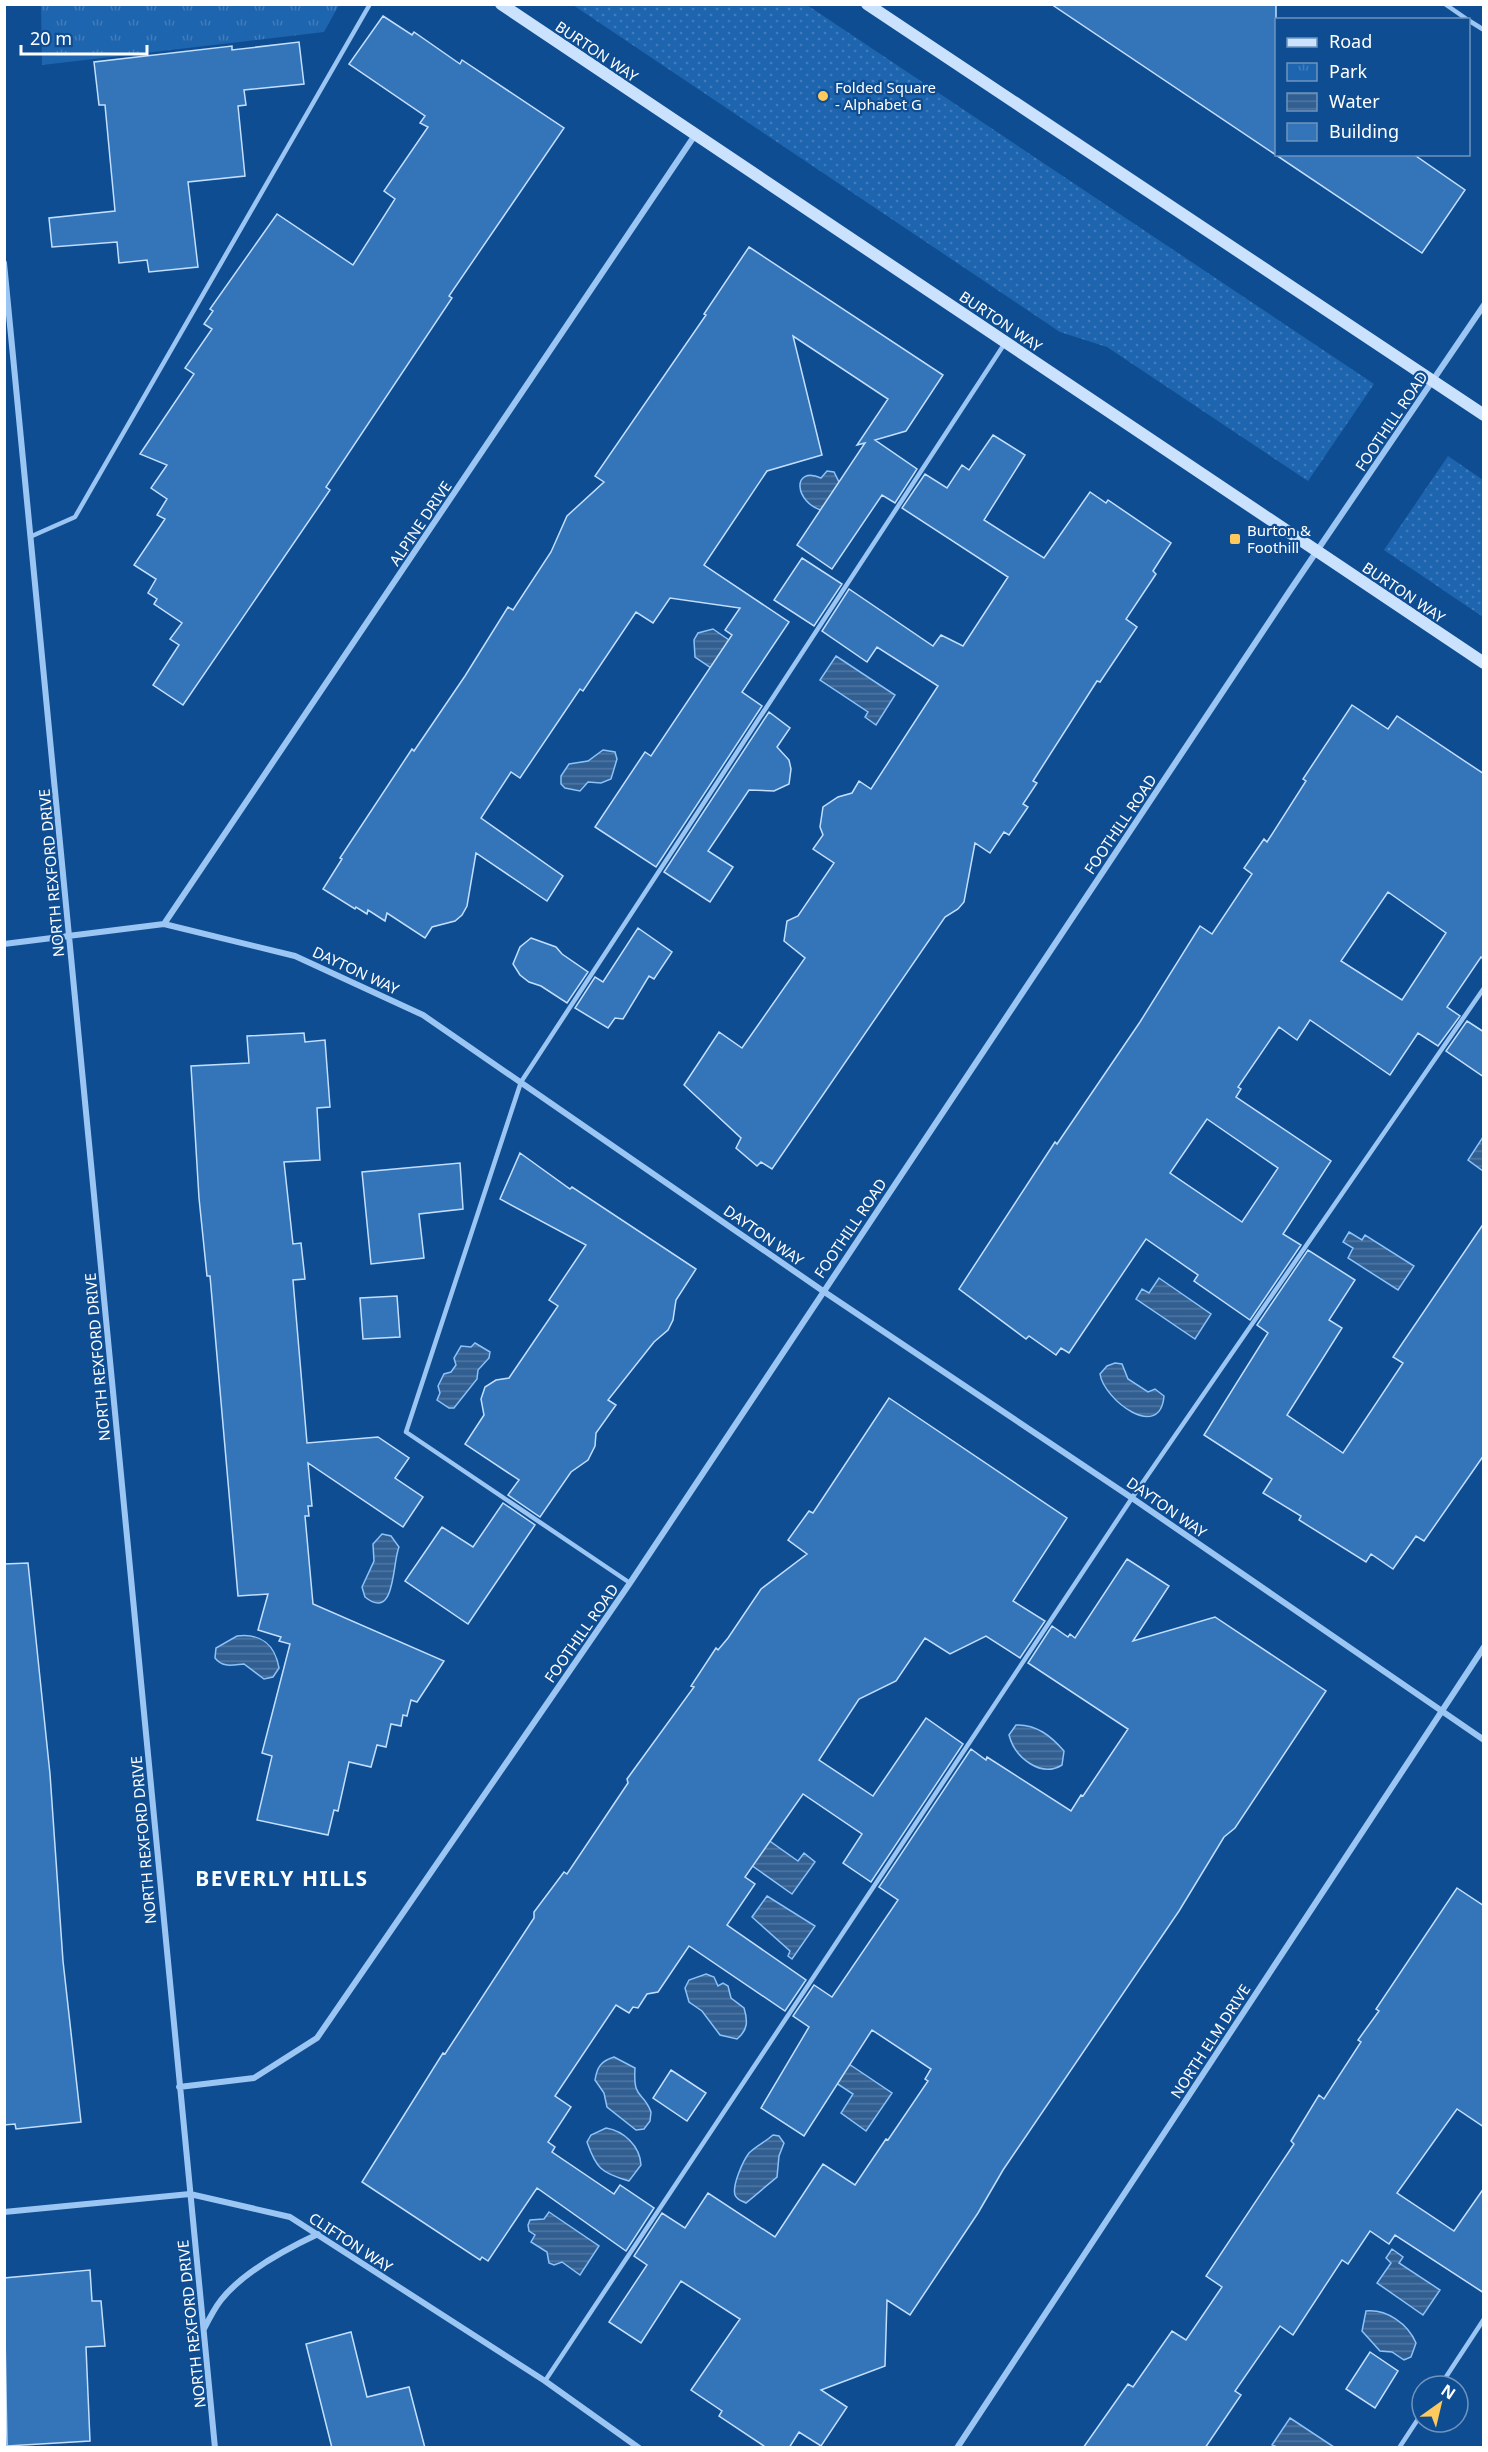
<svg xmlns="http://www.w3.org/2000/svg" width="1488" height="2452" viewBox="0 0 1488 2452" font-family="'Noto Sans',sans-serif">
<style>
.grass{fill:url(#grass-dots)}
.park{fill:url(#park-tufts)}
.water{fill:url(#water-rules);stroke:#8cc2f7;stroke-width:1.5}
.building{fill:#3474b9;stroke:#c2dffe;stroke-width:1.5;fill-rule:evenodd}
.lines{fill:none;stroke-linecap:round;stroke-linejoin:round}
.service{stroke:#9bc6f3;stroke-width:4.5}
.minor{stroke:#9bc6f3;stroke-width:6}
.secondary{stroke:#cae2fd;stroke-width:12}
.poi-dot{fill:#ffca5d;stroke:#0f4d92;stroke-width:2}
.labels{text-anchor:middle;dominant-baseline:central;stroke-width:4.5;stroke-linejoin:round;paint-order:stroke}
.street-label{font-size:15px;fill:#fff;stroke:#0f4d92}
.poi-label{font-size:15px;fill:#fff;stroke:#0f4d92;text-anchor:start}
.district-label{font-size:21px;font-weight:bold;letter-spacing:1.5px;fill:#fff;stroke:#0f4d92}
</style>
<defs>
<pattern id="grass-dots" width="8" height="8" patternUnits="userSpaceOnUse" patternTransform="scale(1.5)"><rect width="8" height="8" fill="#1e65af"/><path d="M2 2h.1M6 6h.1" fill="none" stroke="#407cbb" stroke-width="1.8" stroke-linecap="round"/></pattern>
<pattern id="park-tufts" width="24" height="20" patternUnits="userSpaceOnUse" patternTransform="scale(1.5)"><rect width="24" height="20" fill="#1e65af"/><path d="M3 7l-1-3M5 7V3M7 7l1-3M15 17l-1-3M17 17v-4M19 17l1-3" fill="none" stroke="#407cbb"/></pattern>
<pattern id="water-rules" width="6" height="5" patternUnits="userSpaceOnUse" patternTransform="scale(1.5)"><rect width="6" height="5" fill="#325f92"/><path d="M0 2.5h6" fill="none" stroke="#5177a2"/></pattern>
</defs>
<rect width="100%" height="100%" fill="#0f4d92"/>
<path class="grass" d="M573,5h234l567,379 -66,97 -201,-134 -47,-15z
M1448,456l35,24v137l-99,-67z"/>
<path class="park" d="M41,5v-1l298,1 -15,27 -282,33z"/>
<path class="water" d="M827,471l7,1 5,10h6l-21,29c-31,-8 -32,-46 -3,-33z
M713,629l48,33 -29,20 -37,-25 -1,-17 4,-7z
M836,656l59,39 -19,30 -11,-8 3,-5 -48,-32z
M603,750l12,2 2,7 -6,20 -10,4 -13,-1 -8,9 -15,-3 -4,-4v-8l8,-12 19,-3z
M1483,1137v34l-15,-11z
M1349,1232l13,8 3,-5 49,31 -16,24 -50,-32 5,-10 -10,-6z
M1159,1278l52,36 -16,25 -59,-40 6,-10 7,4z
M475,1343l15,9 -1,6 -11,12 -1,9 -23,29h-5l-12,-8 3,-7 -2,-7 6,-12 7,-2 5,-7 -2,-7 7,-12 10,1z
M1115,1363l7,1 6,15 20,13 7,-3 9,7c-4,46 -60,4 -64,-22l7,-8z
M382,1534l9,2 8,11c-7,16 -3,75 -34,50l-3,-10 12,-26 -1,-17z
M237,1636c24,-3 38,9 42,32l-6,9 -9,2 -20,-15c-12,1 -21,4 -29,-6l1,-10z
M1016,1725c20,-1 35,11 48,26l-2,14c-21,13 -47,-7 -53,-30z
M761,1835l37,26 6,-8 11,9 -23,32 -48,-34z
M767,1896l48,30 -23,33 -4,-3 2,-5 -38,-34z
M706,1974l8,3 4,9 5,-3 5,3 3,12 13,10c4,13 4,22 -7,31l-17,-4 -18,-24 -13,-9 -4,-14 4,-8z
M614,2057l21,11c-2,33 8,22 16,44l-1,9 -6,8 -8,1 -29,-23 -3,-14 -9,-13c2,-13 6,-19 19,-23z
M840,2058l52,35 -26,38 -25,-18 12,-19 -26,-17z
M606,2128c18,3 34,18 35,37l-12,16c-28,-8 -33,-13 -42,-39l4,-7z
M773,2135l6,1 5,7 -5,13 -2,21 -31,26c-4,-2 -9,-3 -11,-8 -3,-10 8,-34 14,-42 7,-7 16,-11 24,-18z
M549,2212l50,34 -19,29 -18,-13 -8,3 -5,-2 -2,-11 -16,-10 4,-7 -6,-4 -1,-6 2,-5 14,-1z
M1392,2249l11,8 -4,6 41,27 -17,25 -46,-32 14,-20 -5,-5z
M1366,2311c21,-2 42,13 50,32l-5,14 -7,3 -12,-8 -12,-1 -18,-20z
M1290,2418l44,29h-57l-5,-2z"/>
<path class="building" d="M1051,4h225v150h137l52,36 -43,63z
M383,16l29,19 2,-3 46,32 2,-4 102,68 -115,168 3,2 -126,189 4,3 -147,215 -30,-20 26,-40 -9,-6 12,-16 -28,-19 3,-5 -9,-6 8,-14 -22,-14 31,-46 -8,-4 10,-16 -16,-11 16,-23 -27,-11 54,-80 -9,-6 27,-39 -8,-5 9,-13 -3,-2 67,-95 76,51 42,-66 -11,-8 44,-64 -8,-4 5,-7 -76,-52z
M299,42l5,42 -60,6 2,15 -8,1 7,70 -57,6 10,85 -49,5 -2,-12 -28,3 -2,-21 -65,5 -3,-29 66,-7 -10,-106h-6l-5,-43 138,-16v4z
M749,247l194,128 -37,56 -31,9 42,29 -22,34 -13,-8 -50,74 -35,-24 68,-102 -8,2 31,-46 -95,-63 29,119 -55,16 -63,94 85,57 -47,70 20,14 -106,161 -61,-40 50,-75 6,4 81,-121 -7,-5 15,-22 -70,-10 -17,25 -17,-11 -53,79 -3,-2 -60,89 -9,-6 -30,46 82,58 -16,25 -71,-48 -9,53 -5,9 -7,6 -23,6 -7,11 -38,-25 -2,8 -17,-11 -1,4 -11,-7 -1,2 -32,-20 19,-30 -2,-1 72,-109 2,2 51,-75 43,-69 5,3 38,-58 16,-36 37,-34 -9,-6 111,-161 -2,-1z
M993,435l32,20 -41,65 60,38 46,-66 16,11 2,-3 63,43 -18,28 3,3 -30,45 11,8 -37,55 -3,-1 -64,100 4,2 -14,21 5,3 -19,28 -5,-3 -14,21 -15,-10 -11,59 -6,7 -13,8 -173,252 -11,-7 -4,4 -21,-18 5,-10 -57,-53 35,-53 23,16 63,-90 -21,-17 3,-20 11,-5 36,-53 -21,-14 10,-14 -3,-8 3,-20 15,-10 14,-4 7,-12 12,8 67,-103 -61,-39 -10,15 -45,-31 27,-42 84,57 8,-11 22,11 45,-69 -106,-69 23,-34 22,14 15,-23 7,5z
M802,558l40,26 -28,42 -40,-26z
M1352,705l36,24 9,-13 87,58v185l-3,-2 -34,50 13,9 -22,30 -20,-13 -28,42 -80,-55 -13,20 -18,-13 -41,60 3,2 -5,8 95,64 -48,73 18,11 -51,75 -56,-39 4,-6 -52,-36 -77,114 -8,-5 -5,7 -27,-19 -3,3 -67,-50 96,-147 2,2 83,-122 60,-96 12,8 40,-60 -8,-6 20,-29 3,3 39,-61 -3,-2zM1388,892l58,41 -44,67 -61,-39zM1207,1119l71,49 -36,54 -72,-49z
M769,712l21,16 -13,19 12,13 2,9 -2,15 -15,7 -25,-1 -41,61 25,16 -23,35 -46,-30z
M638,928l34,24 -18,27 -5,-3 -26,43 -8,-1 -7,10 -33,-20 20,-31 8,5z
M531,938l25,9 6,7 26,18 -21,31 -26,-17 -12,-4 -9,-7 -7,-11 7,-17z
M1467,1021l17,11v45l-38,-26z
M304,1033l1,9 20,-2 5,67 -13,1 3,52 -36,2 9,82 8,-1 4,36 -12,1 14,163 71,-6 31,21 -14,20 28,19 -20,30 -95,-64 4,43h-4l1,10h-4l8,88 131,57 -27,41 -6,-2 -4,16 -4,-1 -2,11 -10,-2 -5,23 -9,-2 -6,22 -22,-5 -11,49 -4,-1 -6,25 -71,-15 15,-64 -10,-3 28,-109 -11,-3 2,-4 -23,-7 10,-36 -30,2 -28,-320h-3l-8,-78 -8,-132 58,-3 -2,-27z
M520,1153l50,36 2,-2 124,82 -20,31 -3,20 -5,10 -14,12 -46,58 8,5 -20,28 -1,13 -7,14 -17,12 -31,45 -32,-22 11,-15 -54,-36 19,-29 -3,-16 4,-12 11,-7 13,-2 49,-72 -9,-6 37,-55 -86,-46z
M460,1163l3,46 -44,5 5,44 -53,6 -9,-92z
M1484,1223v232l-60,86 -8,-5 -23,33 -22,-15 -5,8 -67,-42 2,-4 -38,-23 9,-14 -68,-44 64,-102 -11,-8 51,-75 47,30 -26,40 13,8 -55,87 56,38 60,-90 -10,-6z
M397,1296l3,41 -37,2 -3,-41z
M889,1398l178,120 -54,83 32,20 -25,37 -34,-22 -36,18 -25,-16 -29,43 -37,18 -40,61 54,36 53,-78 37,26 -92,138 -28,-19 19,-29 -59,-40 -58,83 10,7 -28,41 79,55 -21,31 -96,-65 -31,46 -11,2 -9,14 -5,-1 -4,6 -13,-8 -61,91 16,11 -23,35 7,5 -3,5 62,42 6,-9 34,23 -28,43 -89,-63 -49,73 -6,-4 -2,3 -118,-78 81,-129 2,1 89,-136v-6l30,-40 3,2 61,-91 -1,-4 67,-92 -3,-1 25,-38 2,2 10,-12 33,-49 46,-35 -19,-14 21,-29 4,2z
M503,1503l32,22 -67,99 -63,-43 37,-54 31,20z
M1127,1559l42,27 -36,55 82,-24 111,74 -91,137 -11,9 -45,74 -176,259 -25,43 -68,102 -23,-15 -2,66 -64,24 26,17 -26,39 -22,-14 -10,16h-22l-48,-32 3,-5 -31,-21 49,-71 -59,-38 -40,62 -32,-21 38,-57 -13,-9 28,-43 23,15 23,-35 67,44 48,-73 32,21 31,-46 2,1 40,-59 -3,-2 6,-10 -59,-39 -68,106 -43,-28 48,-81 -16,-11 21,-31 18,12 66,-97 -19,-13 92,-138 15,11 1,-3 84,54 10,-16 2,1 45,-67 -100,-66 24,-37 16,11 2,-3 5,4z
M28,1563l22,211 13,187 18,161 -65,7 -1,-5 -11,1v-561z
M1457,1888l27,18v221l-27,-18 -60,84 57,38 30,-43v105l-89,-58 -6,9 -19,-13 -22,33 -6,-4 -49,75 -13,-9 -45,65 6,4 -36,53h-122l45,-64 5,3 39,-56 14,9 36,-53 -16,-11 88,-132 -3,-3 28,-46 5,4 37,-57 -3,-2 21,-29 -3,-2z
M671,2070l35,23 -19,28 -34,-23z
M90,2270l2,31h9l4,45 -19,1 4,94 -83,5 -3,-168z
M351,2332l16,65 42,-10 16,61h-93l-26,-104z
M1370,2352l28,19 -23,37 -29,-19z"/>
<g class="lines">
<path class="service" d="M1445,4l23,16
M1468,20l16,10
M32,536l43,-19 295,-513
M630,1583l-224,-151 115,-350 484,-739
M545,2381l587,-883 352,-510
M1440,2386l44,-67
M1399,2448l23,-35"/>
<path class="minor" d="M4,263l211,2185
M164,924l531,-789
M4,944l160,-20 131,32 128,59 400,276 309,207 352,242
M179,2087l75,-9 63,-40 313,-455 659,-991 195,-287
M4,2212l186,-18 100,23 255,164 94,67
M204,2329c5,-10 10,-20 17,-29 22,-28 65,-51 97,-66
M957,2448l527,-801"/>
<path class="secondary" d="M501,4l983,659
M867,4l617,411"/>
</g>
<g class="poi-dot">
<circle cx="823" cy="96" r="6"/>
<rect x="1229" y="533" width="12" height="12" rx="3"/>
</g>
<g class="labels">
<g class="street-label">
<text transform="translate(597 51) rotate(34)">BURTON WAY</text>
<text transform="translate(1001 321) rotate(34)">BURTON WAY</text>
<text transform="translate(1391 421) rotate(-56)">FOOTHILL ROAD</text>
<text transform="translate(420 523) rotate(-56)">ALPINE DRIVE</text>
<text transform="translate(1404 592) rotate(34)">BURTON WAY</text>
<text transform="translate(1120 824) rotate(-56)">FOOTHILL ROAD</text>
<text transform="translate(51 873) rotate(-95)">NORTH REXFORD DRIVE</text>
<text transform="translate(356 970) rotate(25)">DAYTON WAY</text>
<text transform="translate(850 1228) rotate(-56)">FOOTHILL ROAD</text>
<text transform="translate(764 1235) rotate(35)">DAYTON WAY</text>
<text transform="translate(97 1357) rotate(-95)">NORTH REXFORD DRIVE</text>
<text transform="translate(1167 1507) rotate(35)">DAYTON WAY</text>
<text transform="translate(581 1633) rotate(-55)">FOOTHILL ROAD</text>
<text transform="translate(143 1840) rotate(-95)">NORTH REXFORD DRIVE</text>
<text transform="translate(1210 2041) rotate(-57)">NORTH ELM DRIVE</text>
<text transform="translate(351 2242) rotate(33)">CLIFTON WAY</text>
<text transform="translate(191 2324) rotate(-96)">NORTH REXFORD DRIVE</text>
</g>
<g class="poi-label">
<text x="835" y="87">Folded Square<tspan x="835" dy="17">- Alphabet G</tspan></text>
<text x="1247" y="530">Burton &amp;<tspan x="1247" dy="17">Foothill</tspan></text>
</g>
<g class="district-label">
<text x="282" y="1878">BEVERLY HILLS</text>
</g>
</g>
<rect width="1488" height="2452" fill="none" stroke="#ffffff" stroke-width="12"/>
<rect x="1275" y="18" width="195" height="138" fill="#0f4d92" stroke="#6f94be" stroke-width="1.5"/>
<rect x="1287" y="38" width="30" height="9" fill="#cae2fd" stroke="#6f94be" stroke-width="1.5"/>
<text x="1329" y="48" font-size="18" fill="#ffffff">Road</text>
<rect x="1287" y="63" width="30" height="18" fill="url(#park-tufts)" stroke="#6f94be" stroke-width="1.5"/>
<text x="1329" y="78" font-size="18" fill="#ffffff">Park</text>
<rect x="1287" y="93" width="30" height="18" fill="url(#water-rules)" stroke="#6f94be" stroke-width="1.5"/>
<text x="1329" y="108" font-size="18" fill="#ffffff">Water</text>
<rect x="1287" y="123" width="30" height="18" fill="#3474b9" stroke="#6f94be" stroke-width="1.5"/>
<text x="1329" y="138" font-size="18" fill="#ffffff">Building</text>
<g transform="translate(1440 2404) rotate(34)"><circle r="28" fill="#0f4d92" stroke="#6f94be" stroke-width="1.5"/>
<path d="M0-4.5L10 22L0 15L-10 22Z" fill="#ffca5d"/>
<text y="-9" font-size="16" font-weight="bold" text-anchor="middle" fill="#ffffff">N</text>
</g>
<path d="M21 45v9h126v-9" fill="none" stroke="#ffffff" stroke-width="3"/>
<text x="30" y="45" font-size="18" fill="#ffffff" stroke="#0f4d92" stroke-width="4.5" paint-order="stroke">20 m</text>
</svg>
